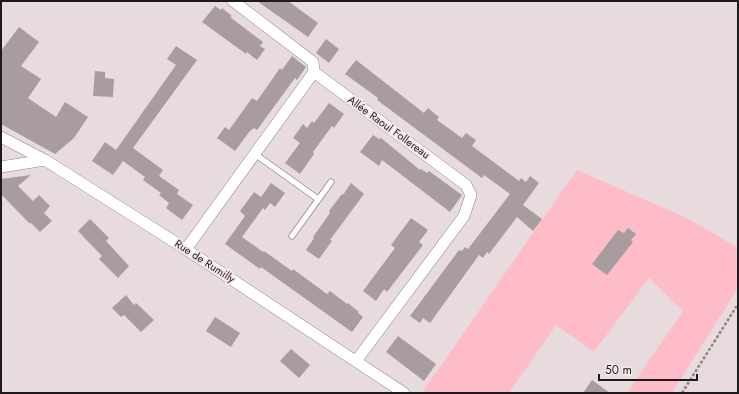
<svg xmlns="http://www.w3.org/2000/svg" width="739" height="394" viewBox="0 0 739 394" font-family="Jost,sans-serif">
<style>
.green{fill:#febbc8}
.building{fill:#a89c9e}
.lines{fill:none;stroke-linecap:round;stroke-linejoin:round}
.service-casing{stroke:#908587;stroke-width:7}
.minor-casing{stroke:#908587;stroke-width:12}
.path{stroke:#8e8486;stroke-width:2.5;stroke-dasharray:3 2;stroke-linecap:butt}
.service{stroke:#fff;stroke-width:5.5}
.minor{stroke:#fff;stroke-width:11}
.labels{text-anchor:middle;dominant-baseline:central;stroke-width:4;stroke-linejoin:round;paint-order:stroke}
.street-label{font-size:11px;fill:#1f1a1b;stroke:#f5e8ea}
</style>
<rect width="100%" height="100%" fill="#e8dbdd"/>
<path class="green" d="M577,170l110,48 51,30v40l-66,105h-45l56,-82 -34,-33 -55,74 -38,-27 -47,68h-87l117,-169z"/>
<path class="building" d="M257,1h31l30,22 -10,14z
M215,6l6,4 1,-2 10,8 -2,1 33,25 -3,4 5,3 -8,11 -10,-8 -1,2 -44,-32z
M19,27l20,15 -18,24 20,13 -13,19 28,19 9,-15 23,15 -14,21 -19,16 -54,-30v-73z
M326,39l13,10 -10,14 -13,-10z
M176,46l21,14 -64,88 30,22 -4,6 20,14 -2,4 16,11 -11,15 -16,-12 3,-5 -10,-8 2,-2 -18,-13 2,-3 -22,-16 -10,14 -21,-14 13,-19 11,8 60,-85 -9,-6z
M292,56l14,11 -9,13 -2,-2 -38,52 -3,-2 -4,3 -15,20 -18,-13 8,-11 4,3 23,-32 5,3 23,-33 2,2z
M356,60l68,53 4,-5 11,9 -2,3 25,18 4,-5 10,7 -4,6 47,35 2,-3 5,4 4,-6 9,7 -16,22 19,14 -9,12 -16,-14 -28,37 -2,-2 -4,6 -4,-3 -49,68 -7,-5 -3,5 -10,-7 49,-66 3,1 3,-4 3,2 42,-55 -26,-19 -2,3 -105,-78 1,-2 -33,-24z
M95,71l10,1v6l9,1 -1,18 -20,-1z
M329,103l15,11 -10,14 -2,-2 -19,26 1,2 -14,20 -15,-11 15,-20 -7,-5 10,-14 4,4 5,-7 2,2z
M373,135l6,4 2,-1 39,32 1,-1 6,4 2,-2 33,24 -12,17 -68,-52 -3,6 -19,-14z
M31,175l-13,11 15,15 6,-6 11,11 -6,7 8,8 -12,11 -9,-9h-2l-28,-29v-15z
M271,183l14,10 -10,14 -5,-4 -5,7 -2,-2 -21,29 21,15 1,-1 28,20 1,-2 34,25 3,-3 17,13 1,-1 11,9 -1,1 5,4 -11,15 -91,-65 -1,2 -35,-25 20,-28 -5,-5 14,-19 7,5z
M351,183l13,11 -34,46 2,1 -13,18 -13,-9 8,-12 -1,-1 17,-24 -1,-2 13,-17 1,1z
M411,218l17,12 -9,12 4,3 -36,47 -3,-3 -8,12 -13,-10 32,-43 -4,-3z
M90,219l19,19 -3,3 23,25 -11,12 -19,-19 3,-3 -24,-25z
M628,228l8,6 -5,6 2,2 -26,33 -15,-11 26,-34 6,3z
M126,295l8,10 2,-2 18,17 -13,12 -17,-17 -3,2 -9,-9z
M215,317l25,16 -9,14 -25,-16z
M398,336l38,28 -12,17 -38,-29z
M291,349l19,16 -11,13 -19,-17z
M592,380l18,13h-27z"/>
<g class="lines">
<g class="service-casing">
<path id="service" d="M255,154l63,45
M292,236l39,-54"/>
</g>
<g class="minor-casing">
<path id="minor" d="M233,1l80,61 1,10
M1,137l44,23 136,86 223,147
M1,167l44,-7
M186,249l128,-177 152,113 5,10 -7,21 -108,145"/>
</g>
<path class="path" d="M682,393l56,-89"/>
<use href="#service" class="service"/>
<use href="#minor" class="minor"/>
</g>
<g class="labels">
<g class="street-label">
<text transform="translate(389 127) rotate(36)">Allée Raoul Follereau</text>
<text transform="translate(205 261) rotate(33)">Rue de Rumilly</text>
</g>
</g>
<rect width="739" height="394" fill="none" stroke="#1f1a1b" stroke-width="4"/>
<path d="M599 374v6h98v-6" fill="none" stroke="#1f1a1b" stroke-width="2"/>
<text x="605" y="374" font-size="12" fill="#1f1a1b" stroke="#f5e8ea" stroke-width="3" paint-order="stroke">50 m</text>
</svg>
